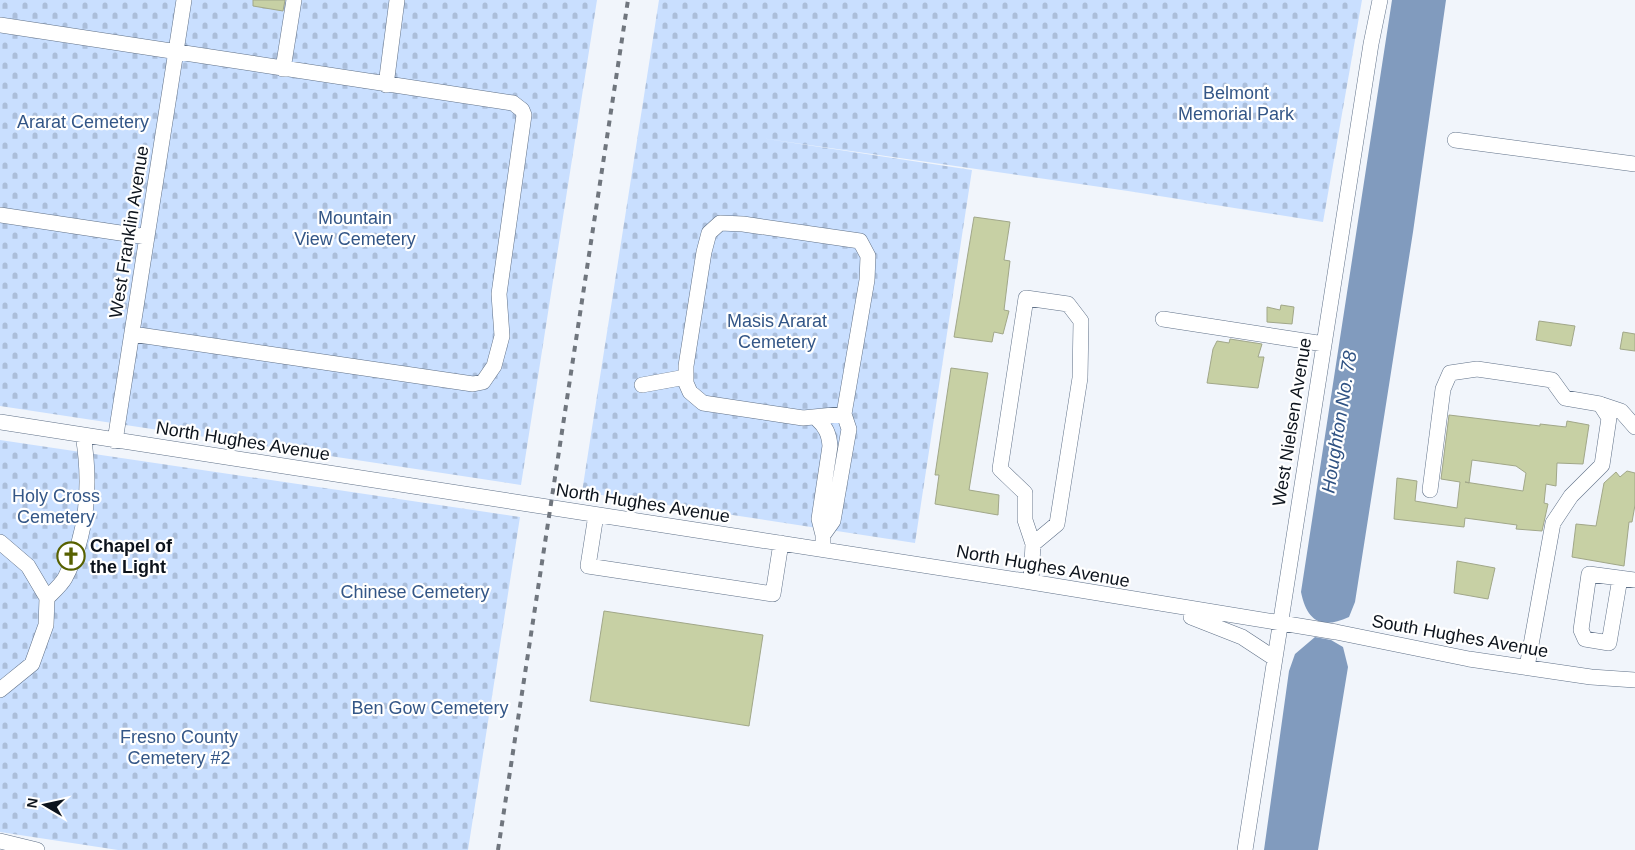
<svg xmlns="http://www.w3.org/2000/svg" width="1635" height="850" viewBox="0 0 1635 850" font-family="Arial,sans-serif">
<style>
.cemetery{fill:url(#cemetery-stones)}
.water{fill:#819bbe}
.building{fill:#c7d0a4;stroke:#a1a789;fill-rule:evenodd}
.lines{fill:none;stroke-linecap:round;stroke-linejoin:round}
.minor-casing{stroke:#607188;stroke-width:16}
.minor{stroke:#fff;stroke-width:15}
.rail{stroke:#70767e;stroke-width:4;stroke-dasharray:6 6;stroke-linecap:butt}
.labels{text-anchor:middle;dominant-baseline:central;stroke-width:4.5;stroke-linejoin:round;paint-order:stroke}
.park-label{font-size:18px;fill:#335687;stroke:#fff}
.street-label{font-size:18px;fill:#0c131c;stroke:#fff}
.poi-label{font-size:18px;font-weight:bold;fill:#0c131c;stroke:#fff;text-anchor:start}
.water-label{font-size:19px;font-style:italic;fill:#2f5283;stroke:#fff}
</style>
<defs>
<pattern id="cemetery-stones" width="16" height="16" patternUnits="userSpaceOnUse" patternTransform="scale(1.25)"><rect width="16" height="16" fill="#c9dfff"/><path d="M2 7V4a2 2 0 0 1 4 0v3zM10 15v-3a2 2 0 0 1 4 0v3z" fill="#abbeda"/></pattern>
</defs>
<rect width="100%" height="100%" fill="#f1f5fb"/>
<path class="cemetery" d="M0,0h597l-76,485 -521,-79z
M659,0h703l-39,222 -195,-31 -374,-54 218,33 -57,373 -333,-51z
M0,440l520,77 -52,333h-350l-118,-18z"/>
<path class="water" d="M1392,0h54l-33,232 -58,370 -6,15c-28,13 -42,4 -48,-25z
M1315,637l16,3 12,7 5,20 -30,183h-54l25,-179 6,-17z"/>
<path class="building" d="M253,0h32l-2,11 -30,-5z
M974,217l36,5 -6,38 6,1 -6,49 5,1 -6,23 -9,-2 -2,10 -38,-5z
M1281,305l13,2 -2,17 -25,-2v-15l13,3z
M1539,321l36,5 -4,20 -35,-6z
M1623,332l12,2v17l-15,-2z
M1230,339l32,5 -4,13h6l-6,31 -51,-5 6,-34 4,-8 12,2z
M951,368l37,5 -19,117 30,5 -1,20 -63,-11 4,-29h-4z
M1449,415l91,11v-2l26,3 1,-6 22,4 -6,39 -26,-1 -1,23 -10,-2 -2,19 4,1 -6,27 -26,-2 1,-4 -52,-7 -1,9 -70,-8 3,-41 20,3 -2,20 42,7 3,-26 -19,-3zM1472,460l44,6 10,7 -3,18 -58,-9 4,1z
M1627,471l8,2v32l-3,17h-3l-5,44 -52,-9 4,-33 20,2 8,-43 12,-11 4,5z
M1457,561l38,7 -7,31 -34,-6z
M604,611l159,24 -14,91 -159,-25z"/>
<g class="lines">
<g class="minor-casing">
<path id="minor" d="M0,25l513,78 9,7 2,5 -25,179 3,42 -8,30 -11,16 -10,2 -341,-50
M283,69l11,-69
M386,85l11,-85
M1455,140l180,24
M0,215l147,22
M1163,319l161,25
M642,385l44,-8
M1600,404l21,7 14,16
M817,419c9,8 12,15 13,27l-11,73 4,16v8
M0,422l1031,160 305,50 133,27 122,18 44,3
M115,441l69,-441
M1430,490l13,-101 7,-16 27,-4 75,11 13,18 35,6 9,14 -7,47 -31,31 -18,27 -26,144
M596,515l-8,51 185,28 8,-51
M823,535l10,-14 16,-92 -5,-15 23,-134 1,-24 -8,-15 -117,-17 -23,-1 -11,10 -5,19 -18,114v17l4,9 13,11 100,15 41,-4
M0,542l28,24 19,32
M1620,578l-11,65 -24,-4 -4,-9 8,-56 46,6
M1031,582l2,-38 -8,-24v-27l-25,-24 26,-171 42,6 13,17 -1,57 -23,146 -24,20
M1191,617l51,20 32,21
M0,690l32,-26 14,-39 1,-27c6,-6 14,-13 18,-20 23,-43 26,-96 18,-143
M0,841l37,9
M1245,850l126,-806 9,-44"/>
</g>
<use href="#minor" class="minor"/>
<path class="rail" d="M498,850l130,-850"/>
</g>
<defs>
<g id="church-ring" transform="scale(1.4375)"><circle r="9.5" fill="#fff" stroke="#576100" stroke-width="1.5"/><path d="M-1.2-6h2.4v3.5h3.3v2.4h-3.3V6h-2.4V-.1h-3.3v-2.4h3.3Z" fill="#576100"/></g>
</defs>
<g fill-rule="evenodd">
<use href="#church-ring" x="71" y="556"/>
</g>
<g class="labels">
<g class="park-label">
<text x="1236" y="93">Belmont<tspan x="1236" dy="21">Memorial Park</tspan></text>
<text x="83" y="122">Ararat Cemetery</text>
<text x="355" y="218">Mountain<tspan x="355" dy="21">View Cemetery</tspan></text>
<text x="777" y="321">Masis Ararat<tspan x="777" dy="21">Cemetery</tspan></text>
<text x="56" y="496">Holy Cross<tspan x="56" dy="21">Cemetery</tspan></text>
<text x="415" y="592">Chinese Cemetery</text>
<text x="430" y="708">Ben Gow Cemetery</text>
<text x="179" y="737">Fresno County<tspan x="179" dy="21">Cemetery #2</tspan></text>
</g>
<g class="street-label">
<text transform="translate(129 232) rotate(-81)">West Franklin Avenue</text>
<text transform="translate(1292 422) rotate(-81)">West Nielsen Avenue</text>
<text transform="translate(243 441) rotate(9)">North Hughes Avenue</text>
<text transform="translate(643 503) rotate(9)">North Hughes Avenue</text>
<text transform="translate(1043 566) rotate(10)">North Hughes Avenue</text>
<text transform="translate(1460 636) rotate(10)">South Hughes Avenue</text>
</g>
<g class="poi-label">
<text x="90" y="546">Chapel of<tspan x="90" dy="21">the Light</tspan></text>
</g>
<g class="water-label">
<text transform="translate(1339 422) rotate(-81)">Houghton No. 78</text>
</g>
</g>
<g transform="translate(45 805) rotate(279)" stroke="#ffffff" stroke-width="4" paint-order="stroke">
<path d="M0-4L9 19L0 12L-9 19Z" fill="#0c131c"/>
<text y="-8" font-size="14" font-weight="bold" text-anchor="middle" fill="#0c131c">N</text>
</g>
</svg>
